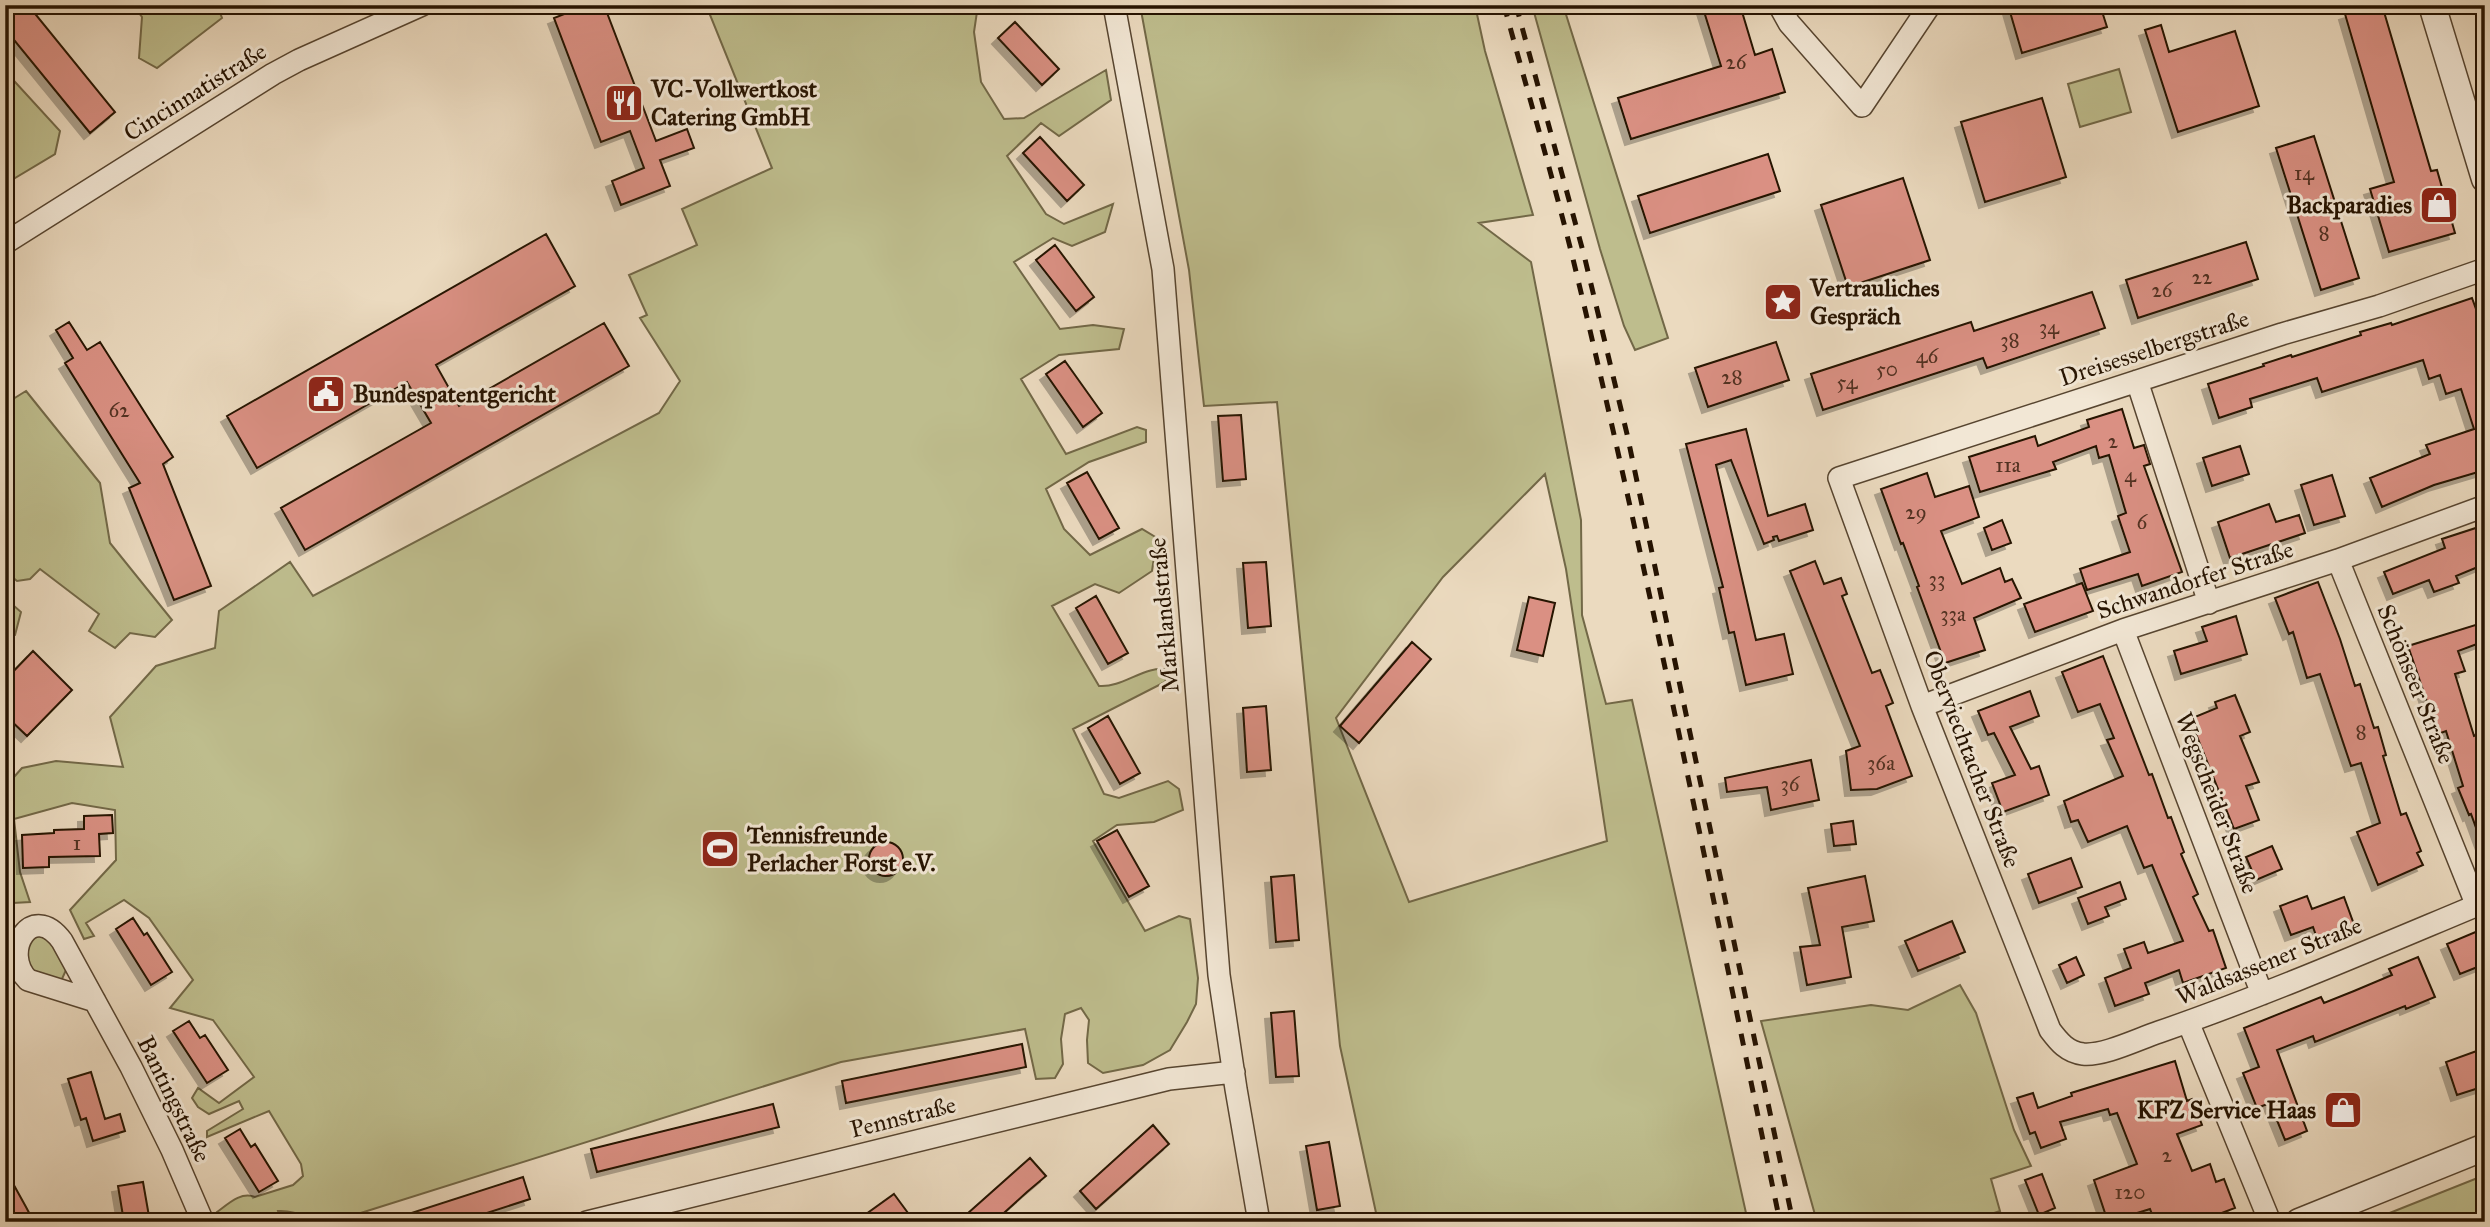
<svg xmlns="http://www.w3.org/2000/svg" width="2490" height="1227" viewBox="0 0 2490 1227" font-family="'IM FELL Great Primer',serif">
<style>
.green{fill:#bebd8d;stroke:#726847;stroke-width:2;fill-rule:evenodd}
.building{fill:#da9083;stroke:#261301;stroke-width:2;filter:url(#shadow)}
.lines{fill:none;stroke-linecap:round;stroke-linejoin:round}
.minor-casing{stroke:#574530;stroke-width:24}
.tertiary-casing{stroke:#574530;stroke-width:29}
.minor{stroke:#f2e7d5;stroke-width:21}
.tertiary{stroke:#f2e7d5;stroke-width:26}
.rail{stroke:#261301;stroke-width:5;stroke-dasharray:12 12;stroke-linecap:butt}
.labels{text-anchor:middle;dominant-baseline:central;stroke-width:6;stroke-linejoin:round;paint-order:stroke}
.number-label{font-size:21px;fill:#533222}
.poi-label{font-size:24px;font-weight:bold;fill:#261301;stroke:#f2e7d5;text-anchor:start}
.street-label{font-size:24px;fill:#261301;stroke:#f2e7d5}
</style>
<defs>
<filter id="shadow"><feDropShadow dx="-6" dy="6" stdDeviation="0" flood-color="#0004"/></filter>
</defs>
<rect width="100%" height="100%" fill="#ebdabf"/>
<filter id="stains"><feTurbulence type="fractalNoise" baseFrequency=".00286" numOctaves="4"/><feColorMatrix values="0 0 0 0 .2 0 0 0 0 .09 0 0 0 0 .02 0 0 0 .5 -.17"/></filter>
<radialGradient id="worn" r=".72"><stop offset=".6" stop-color="#630" stop-opacity="0"/><stop offset="1" stop-color="#630" stop-opacity=".3"/></radialGradient>
<path class="green" d="M133,5h84l5,13 -65,50 -18,-10 3,-41z
M706,5h272l-4,27 7,50 23,37 20,-1 82,-48 5,30 -52,36 -18,-13 -34,33 39,58 18,10 49,-20 -8,28 -33,14 -19,-8 -39,24 46,67 33,-4 31,4 -5,20 -60,6 -38,24 45,75 71,-27 9,3v12l-57,20 -43,27 18,40 26,26 52,-26 15,9 -5,33 -33,22 -24,-9 -43,22 47,80c25,2 46,-22 70,-16l-4,12 -92,47 31,65 15,4 49,-17 11,8 4,21 -29,12 -37,3 -24,16 52,90 34,-15 11,3 8,59 -2,26 -9,18 -17,28 -27,15 -40,8 -15,-10 -1,-23 2,-20 -8,-12 -16,6 -4,25 2,25 -8,14 -19,1 -11,-50 -184,33 -493,155 1,5c-9,0 -23,2 -31,0 -14,-5 -24,-12 -40,-11l3,11h-61l-3,-10c11,-8 24,-21 38,-15l38,-12 10,-9 -2,-12 -32,-53 -62,26v-6l36,-22 -4,-8 -30,13 -11,-7 -6,-9 6,-10 21,15 35,-26 -41,-57 -43,-12 23,-28 -44,-62 -25,-18 -38,23 8,13 -10,3 -14,-29 46,-50 -1,-50 -43,-7 -58,16 6,53 10,30 -17,1 -8,-15v-101l17,-19 34,-7 67,6 -13,-50 46,-51 59,-18 4,-37 71,-49 23,34 346,-183 21,-32 -40,-63 7,-3 -18,-40 68,-30 -15,-36 90,-41z
M1140,5h335l10,46 48,164 -54,8 52,39 50,258 1,95 24,89 26,-4 116,522h-370l-38,-176 -63,-644 -73,4 -15,-136zM1545,474l21,95 41,272 -198,61 -73,-184 107,-141z
M1532,5h31l105,333 -33,12 -11,-24 -24,-77z
M2119,69l12,43 -51,15 -12,-43z
M5,71l55,60 -5,23 -50,30z
M26,391l74,92 10,60 62,77 -17,17 -25,-4 -15,15 -26,-17 10,-17 -59,-45 -10,10 -13,2 -12,-10v-167z
M5,598l16,14 -6,23 -10,4z
M39,935l13,8 14,27 -4,9 -4,1 -32,-10 -6,-26z
M1960,985l16,28 38,117 17,36 -40,13 9,32 -32,11h-151l-56,-201 110,-16 37,5z
M2485,1175v47h-118z"/>
<path class="building" d="M5,5h23l87,107 -25,21 -85,-104z
M587,5h17l52,136 31,-12 7,19 -34,12 10,26 -49,19 -9,-24 32,-13 -14,-37 -29,11 -47,-124z
M1702,5h38l15,50 17,-6 13,43 -154,47 -13,-41 103,-32z
M2008,5h92l7,22 -85,26z
M2374,5h8l49,166 6,-1 18,63 -66,19 -19,-63 24,-7 -49,-168z
M1015,22l44,47 -17,16 -44,-47z
M2161,25l8,27 66,-21 24,75 -81,26 -33,-102z
M2042,98l24,79 -81,25 -24,-80z
M2314,136l45,142 -38,12 -45,-142z
M1040,137l44,48 -17,16 -44,-48z
M1768,154l12,37 -130,42 -12,-37z
M1903,178l27,82 -82,27 -27,-82z
M546,234l29,52 -139,79 23,41 145,-83 25,43 -324,184 -24,-42 150,-85 -24,-41 -150,86 -30,-52z
M2246,242l12,37 -120,39 -12,-38z
M1055,245l39,52 -18,14 -40,-51z
M2092,292l13,36 -118,40 -4,-10 -160,52 -12,-36 160,-52 3,9z
M2472,298l13,36v136l-51,15 -52,22 -12,-29 60,-24 -4,-9 48,-16 -13,-40 -15,5 -6,-19 -11,4 -6,-19 -101,32 -5,-14 -67,21 2,8 -33,11 -11,-34 56,-18 -1,-2 28,-9 1,2 69,-22 -1,-3 31,-9 1,2z
M69,322l18,28 13,-8 73,115 -10,7 48,122 -37,14 -45,-112 11,-5 -75,-120 8,-5 -17,-28z
M1776,342l13,38 -81,27 -13,-39z
M1065,361l37,52 -19,14 -37,-53z
M2122,409l12,39 10,-3 6,19 -6,2 38,106 -40,14 -4,-12 -51,16 -7,-21 50,-17 -12,-36 8,-3 -17,-58 -10,3 -3,-12 -43,16 3,7 -76,23 -11,-35 66,-21 3,10 51,-19 -2,-7z
M1241,415l5,64 -23,2 -5,-65z
M1746,429l22,87 37,-12 8,26 -34,11 -2,-5 -4,1 1,3 -10,4 -33,-84 -15,5 40,175 28,-6 9,40 -47,11 -12,-53 -5,1 -10,-45 4,-1 -37,-143z
M2240,446l9,28 -37,12 -9,-28z
M1087,472l32,56 -20,11 -32,-56z
M1927,473l8,24 34,-11 10,31 -38,14 21,53 38,-16 5,14 7,-3 9,19 -47,20 11,32 -40,13 -28,-76 2,-1 -16,-43 -2,1 -20,-55z
M2332,475l13,41 -31,9 -13,-40z
M2269,504l7,18 23,-7 6,18 -75,25 -12,-36z
M2002,520l9,23 -19,7 -8,-22z
M2485,525v39l-29,12 3,7 -25,9 -5,-12 -36,14 -9,-22 61,-24 -3,-9z
M1815,561l9,23 17,-6 6,16 -5,2 30,77 8,-3 13,33 -7,3 26,70 -35,13 -26,1 -5,-39 14,-5 -70,-175z
M1266,562l5,64 -23,2 -5,-65z
M2318,582l22,57 15,47 5,-2 14,44 4,-1 8,28 -3,1 18,59 5,-2 15,38 -4,2 6,12 -45,20 -21,-53 23,-9 -19,-60 -10,3 -31,-92 -13,4 -14,-46 -4,2 -14,-36z
M2082,583l11,28 -58,21 -11,-28z
M1096,596l32,57 -20,11 -32,-56z
M1529,597l26,6 -12,53 -26,-6z
M2236,616l11,38 -66,20 -7,-23 33,-10 -5,-14z
M2485,622v19l-27,10 7,20 -10,3 19,62 11,-4v115h-2l-12,-33 -2,1 -11,-27 5,-2 -17,-55 -8,3 -30,-88z
M1412,642l19,17 -72,84 -19,-17z
M33,651l39,39 -45,46 -22,-21v-35z
M2103,656l46,119 3,-1 16,44 3,-1 13,35 -3,2 17,40 -5,3 16,34 4,-1 13,38 -43,15 -4,-13 -34,13 4,11 -34,12 -10,-28 26,-10 -7,-19 20,-7 4,11 35,-12 -31,-76 -8,3 -17,-42 -39,16 -10,-22 -7,2 -7,-21 59,-25 -16,-36 7,-2 -14,-34 -22,8 -16,-40z
M2030,691l9,25 -29,11 21,42 8,-3 10,29 -46,17 -11,-29 23,-8 -21,-42 -6,2 -10,-24z
M2235,695l15,37 -10,4 19,46 -13,4 13,34 -25,9 -44,-110 27,-11 -2,-6z
M1266,706l5,64 -24,2 -4,-64z
M1108,716l32,57 -20,11 -32,-56z
M1811,760l8,40 -48,10 -4,-23 -40,5 -2,-14z
M112,815l1,18 -14,1 1,22 -51,1v10l-26,1 -1,-33 32,-2v-3l30,-1v-13z
M1853,821l3,23 -22,2 -3,-22z
M1117,830l32,56 -20,11 -32,-56z
M869 859a17 17 0 1 1 34 0a17 17 0 1 1-34 0Z
M2272,846l10,23 -26,11 -10,-23z
M2071,858l11,29 -43,16 -11,-29z
M1294,875l5,65 -23,2 -5,-65z
M1865,876l9,45 -32,6 9,50 -44,8 -7,-38 20,-2 -12,-57z
M2120,882l6,17 -21,8 4,9 -21,8 -10,-26z
M2307,896l5,13 32,-12 12,33 -37,14 -6,-17 -22,8 -11,-29z
M133,918l11,17 3,-2 25,39 -21,13 -35,-56z
M1952,921l13,31 -47,19 -13,-30z
M2485,928v36l-25,10 -13,-30z
M2076,957l8,18 -17,8 -8,-18z
M2418,957l17,40 -29,12 -1,-3 -90,36 -2,-6 -36,14 30,81 -22,9 -15,-37 -13,5 -14,-35 16,-6 -15,-39 77,-31 3,6 30,-12 38,-16 -3,-6z
M1294,1011l5,65 -23,1 -5,-64z
M189,1021l11,17 5,-3 23,35 -21,13 -34,-52z
M1022,1044l4,23 -180,36 -4,-22z
M2485,1048v38l-28,9 -11,-33z
M2175,1061l12,40 5,-2 10,26 -25,9 15,37 18,-7 6,18 8,-3 11,29 -37,14h-43l-5,-13 -42,13 -14,-42 43,-16 -20,-51 -7,2 -2,-6 -48,13 6,17 -25,9 -6,-16 -5,2 -13,-36 16,-5 5,15 34,-12 -1,-3z
M91,1072l14,47 15,-5 5,17 -32,10 -7,-23 -5,2 -13,-41z
M773,1104l6,23 -182,45 -6,-23z
M1153,1125l16,19 -73,65 -16,-18z
M240,1129l11,18 4,-3 23,37 -19,11 -34,-54z
M1329,1142l11,64 -23,4 -11,-64z
M1030,1158l16,18 -19,16 -33,30h-36z
M5,1169l21,38 8,15h-29z
M2042,1174l13,34 -16,7 -14,-35z
M523,1177l7,22 -71,23h-63v-4z
M143,1182l7,40h-26l-6,-36z
M894,1194l14,19 -12,9h-41z"/>
<g class="lines">
<g class="minor-casing">
<path id="minor" d="M1114,5l49,264 56,706 17,114 23,133
M1779,5l10,18 73,83 68,-101
M5,243l268,-169 26,-14 123,-55
M2485,269l-106,37 -97,28 -443,144 83,228 128,324c9,12 17,22 33,24 21,2 55,-15 76,-22 110,-38 218,-85 326,-130
M2137,381l72,222
M2338,560l139,346
M2123,630l139,364
M1922,706l201,-76 215,-70 147,-54
M95,1001l-67,-21c-28,-28 4,-80 34,-39l69,126 41,83 31,72
M2188,1022l82,200
M587,1222l582,-143 65,-7"/>
</g>
<g class="tertiary-casing">
<path id="tertiary" d="M2432,5l53,174
M2299,1222l186,-75"/>
</g>
<use href="#minor" class="minor"/>
<use href="#tertiary" class="tertiary"/>
<path class="rail" d="M1504,5c23,85 48,169 69,254 77,319 140,642 207,963
M1516,5l68,250 43,179 166,788"/>
</g>
<defs>
<g id="restaurant-square" transform="scale(2.0125)"><rect x="-9" y="-9" width="18" height="18" rx="4" fill="#8f2418" stroke="#f2e7d5"/><path d="M-5-6h1v4h1v-4h1v4h1v-4h1v5L-1.5 .5V6h-2V.5L-5-1ZM5-6V6H3V1.5H1.5Q1.5-4 5-6Z" fill="#fff"/></g>
<g id="shop-square" transform="scale(2.0125)"><rect x="-9" y="-9" width="18" height="18" rx="4" fill="#8f2418" stroke="#f2e7d5"/><path d="M-5-2.5h2.3a2.7 3.5 0 0 1 5.4 0H5L5.5 6h-11ZM-1.5-2.5h3a1.5 2.3 0 0 0-3 0Z" fill="#fff"/></g>
<g id="sight-square" transform="scale(2.0125)"><rect x="-9" y="-9" width="18" height="18" rx="4" fill="#8f2418" stroke="#f2e7d5"/><path d="M0-6L1.8-2.2L6-1.7L2.9 1.2L3.7 5.4L0 3.3L-3.7 5.4L-2.9 1.2L-6-1.7L-1.8-2.2Z" fill="#fff"/></g>
<g id="civic-square" transform="scale(2.0125)"><rect x="-9" y="-9" width="18" height="18" rx="4" fill="#8f2418" stroke="#f2e7d5"/><path d="M-.6-6.5H3V-4.5H.6V-3L4-1V1h2V6H-6V1h2V-1L-.6-3ZM-1.2 2.5V6h2.4V2.5Z" fill="#fff"/></g>
<g id="stadium-square" transform="scale(2.0125)"><rect x="-9" y="-9" width="18" height="18" rx="4" fill="#8f2418" stroke="#f2e7d5"/><path d="M0-5a6.5 5 0 1 0 0 10a6.5 5 0 1 0 0-10ZM-3.5-1.8h7v3.6h-7Z" fill="#fff"/></g>
</defs>
<g fill-rule="evenodd">
<use href="#restaurant-square" x="624" y="103"/>
<use href="#shop-square" x="2439" y="205"/>
<use href="#sight-square" x="1783" y="302"/>
<use href="#civic-square" x="326" y="394"/>
<use href="#stadium-square" x="720" y="849"/>
<use href="#shop-square" x="2343" y="1110"/>
</g>
<g class="labels">
<g class="number-label">
<text x="1736" y="62">26</text>
<text x="2304" y="173">14</text>
<text x="2324" y="233">8</text>
<text x="2202" y="277">22</text>
<text x="2162" y="290">26</text>
<text x="2049" y="327">34</text>
<text x="2010" y="340">38</text>
<text x="1927" y="356">46</text>
<text x="1887" y="369">50</text>
<text x="1732" y="377">28</text>
<text x="1847" y="382">54</text>
<text x="119" y="410">62</text>
<text x="2113" y="441">2</text>
<text x="2008" y="465">11a</text>
<text x="2130" y="475">4</text>
<text x="1916" y="512">29</text>
<text x="2142" y="522">6</text>
<text x="1937" y="579">33</text>
<text x="1953" y="614">33a</text>
<text x="2361" y="732">8</text>
<text x="1881" y="763">36a</text>
<text x="1790" y="784">36</text>
<text x="77" y="843">1</text>
<text x="2167" y="1155">2</text>
<text x="2130" y="1192">120</text>
</g>
<g class="poi-label">
<text x="651" y="89">VC-Vollwertkost<tspan x="651" dy="28">Catering GmbH</tspan></text>
<text x="2412" y="205" text-anchor="end">Backparadies</text>
<text x="1810" y="288">Vertrauliches<tspan x="1810" dy="28">Gespräch</tspan></text>
<text x="353" y="394">Bundespatentgericht</text>
<text x="747" y="835">Tennisfreunde<tspan x="747" dy="28">Perlacher Forst e.V.</tspan></text>
<text x="2316" y="1110" text-anchor="end">KFZ Service Haas</text>
</g>
<g class="street-label">
<text transform="translate(195 92) rotate(-32)">Cincinnatistraße</text>
<text transform="translate(2154 348) rotate(-18)">Dreisesselbergstraße</text>
<text transform="translate(2195 580) rotate(-18)">Schwandorfer Straße</text>
<text transform="translate(1164 615) rotate(-95)">Marklandstraße</text>
<text transform="translate(2416 684) rotate(68)">Schönseer Straße</text>
<text transform="translate(1972 759) rotate(69)">Oberviechtacher Straße</text>
<text transform="translate(2217 803) rotate(69)">Wegscheider Straße</text>
<text transform="translate(2269 961) rotate(-22)">Waldsassener Straße</text>
<text transform="translate(174 1099) rotate(64)">Bantingstraße</text>
<text transform="translate(903 1117) rotate(-14)">Pennstraße</text>
</g>
</g>
<rect width="2490" height="1227" fill="none" stroke="#ebdabf" stroke-width="28"/>
<rect x="7" y="7" width="2476" height="1213" fill="none" stroke="#261301" stroke-width="3.5"/>
<rect x="14" y="14" width="2462" height="1199" fill="none" stroke="#261301" stroke-width="2"/>
<rect width="100%" height="100%" filter="url(#stains)"/>
<rect width="100%" height="100%" fill="url(#worn)"/>
</svg>
